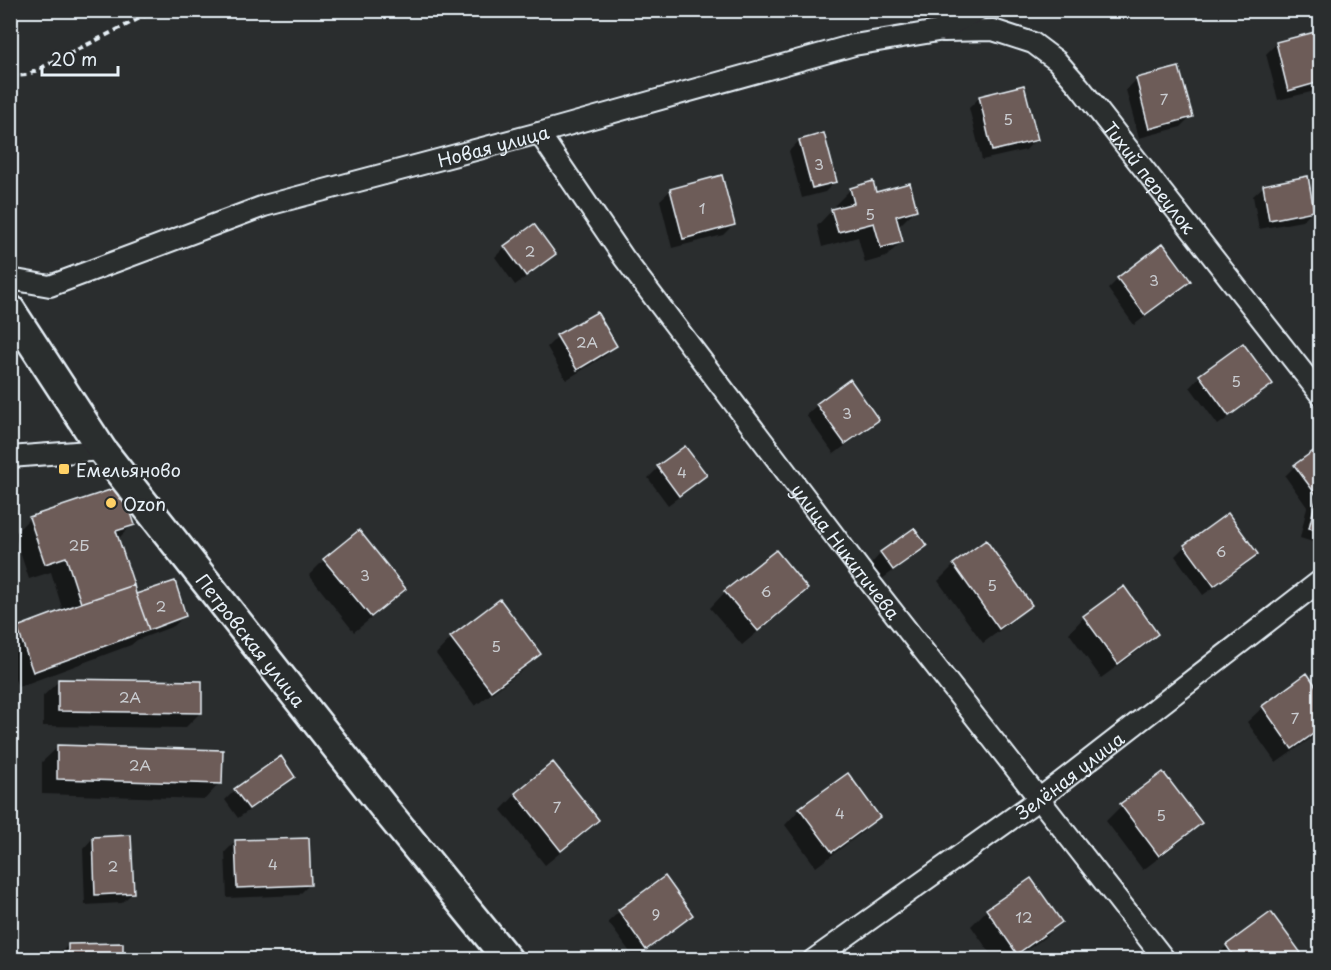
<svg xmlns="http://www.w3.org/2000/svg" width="1331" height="970" viewBox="0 0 1331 970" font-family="'Playpen Sans',sans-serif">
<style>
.shadow{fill:#0007}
.building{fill:#6d5b58;stroke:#e8f1f8;stroke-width:1.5}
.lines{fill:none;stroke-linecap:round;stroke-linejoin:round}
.street-casing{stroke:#e8f1f8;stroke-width:24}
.secondary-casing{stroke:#e8f1f8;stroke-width:33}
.path{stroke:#e8f1f8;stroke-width:4;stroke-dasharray:6 4.5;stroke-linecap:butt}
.street{stroke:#2a2d2e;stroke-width:20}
.secondary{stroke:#2a2d2e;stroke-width:28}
.poi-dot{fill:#ffd166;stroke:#2a2d2e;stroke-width:2}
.labels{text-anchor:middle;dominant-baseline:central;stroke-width:5;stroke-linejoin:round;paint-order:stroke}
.number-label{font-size:15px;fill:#c9ccd0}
.street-label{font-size:18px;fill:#e8f1f8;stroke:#2a2d2e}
.poi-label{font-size:18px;fill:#e8f1f8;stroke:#2a2d2e;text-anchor:start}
</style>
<rect width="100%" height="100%" fill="#2a2d2e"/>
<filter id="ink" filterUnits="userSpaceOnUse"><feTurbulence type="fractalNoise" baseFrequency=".0167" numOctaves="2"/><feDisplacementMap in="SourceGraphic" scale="12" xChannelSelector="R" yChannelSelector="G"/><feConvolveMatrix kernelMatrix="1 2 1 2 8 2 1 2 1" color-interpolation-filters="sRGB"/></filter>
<g filter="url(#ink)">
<path class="shadow" d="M1314,34l6,26v25l-5,6 -37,9 -12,-46 11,-11z
M1137,79l54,38 -10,10 -42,11 -13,-48z
M980,97l56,42 -10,11 -44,10 -13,-52z
M799,141l37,40 -11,11 -23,6 -13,-47z
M1264,186l48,25 -10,10 -43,8 -6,-33z
M851,189l64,21 -15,15 -3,1 4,16 -15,15 -21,6 -7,-26 -36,10 -5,-21 15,-16 5,-1 -2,-4z
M671,190l62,35 -10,10 -51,13 -12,-48z
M505,247l49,7 -10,10 -29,21 -20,-28z
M1118,279l71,2 -10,10 -45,34 -26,-36z
M596,314l19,32 -10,10 -39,24 -19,-33 10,-10z
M1243,345l28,39 -10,10 -43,31 -28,-38 10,-11z
M817,405l60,15 -11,10 -32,24 -28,-39z
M685,448l20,27 -10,10 -27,20 -20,-27 10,-10z
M1319,449l1,2v87l-4,5 -16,-5 7,-31 -22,-31 10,-10z
M30,518l103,6 -16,16 17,55 50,21 -10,10 -37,14 -6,5 -113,42 -8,-20v-32l8,-7 45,-17 -12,-39 -22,7 -15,-45z
M925,546l-11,10 -32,23 -11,-15 10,-11z
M1185,546l71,8 -11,11 -42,30 -28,-39z
M324,560l80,29 -15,15 -35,28 -45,-57z
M954,565l76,40 -16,15 -31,23 -45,-62z
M806,589l-16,16 -48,40 -32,-37 15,-16z
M1084,617l72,17 -15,15 -40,29 -32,-45z
M451,638l88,16 -15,15 -49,37 -39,-52z
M1307,675l13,19v38l-44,31 -29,-41 16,-15z
M59,681l142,31 -16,16 -142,-2v-30z
M58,747l162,36 -15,16 -163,-5v-32z
M293,776l-10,11 -45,31 -13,-18 10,-10z
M516,794l81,26 -15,15 -37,30 -44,-55z
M1121,806l79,17 -15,15 -42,32 -37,-49z
M800,809l78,7 -15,16 -47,35 -31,-42z
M93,838l39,55 -10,10 -37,2 -2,-56z
M236,841l73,44 -10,10 -72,3 -2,-46z
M664,878l27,37 -10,10 -46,34 -27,-37 11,-10z
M1031,880l29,42 -16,16 -31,22h-18l-24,-34 16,-16z
M1271,914l28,39 -7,7h-74l-2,-4 11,-10z
M68,945l53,15h-67z"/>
<path class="building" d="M1315,32l5,22v28l-32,9 -12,-49z
M1179,67l14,50 -44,12 -13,-51z
M1024,85l14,55 -46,11 -13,-55z
M824,133l13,49 -25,6 -13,-48z
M722,175l13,50 -52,14 -13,-50z
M1308,176l6,35 -45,9 -6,-35z
M873,181l3,11 34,-9 7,27 -21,6 7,26 -22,6 -7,-25 -36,9 -7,-23 23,-6 -4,-15z
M534,224l22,30 -30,22 -22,-30z
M1163,243l28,38 -46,34 -28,-37z
M597,312l20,34 -40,24 -21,-35z
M1243,343l30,41 -44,32 -30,-41z
M850,379l29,41 -34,24 -29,-40z
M685,446l22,29 -28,21 -22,-30z
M1319,447l1,2v82l-11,-3 8,-32 -23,-31z
M122,486l13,39 -19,6 18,54 -53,18 -15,-46 -21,7 -16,-47z
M1228,513l30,41 -44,32 -30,-41z
M914,528l13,18 -34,24 -13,-18z
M359,530l47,59 -35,28 -48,-58z
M986,540l46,65 -33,24 -46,-65z
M776,550l32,39 -50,42 -34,-40z
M175,581l11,35 -37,14 -13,-36z
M134,585l2,9 13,36 -116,42 -16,-45 64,-24z
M1124,586l34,48 -40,30 -35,-48z
M500,599l41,55 -50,37 -41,-54z
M1307,673l13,19v37l-28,20 -30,-43z
M58,679l144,2v32l-144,-2z
M57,745l166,5 -1,34 -165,-5z
M281,756l14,21 -46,32 -15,-20z
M553,762l46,58 -38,31 -46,-58z
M1163,772l39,51 -43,33 -39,-52z
M848,773l32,44 -48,35 -33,-44z
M131,835l3,58 -39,2 -2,-58z
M309,838l2,47 -74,3 -2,-48z
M665,876l28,39 -47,35 -28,-40z
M1031,878l31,44 -45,32 -31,-45z
M1271,912l30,41 -10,7h-55l-10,-15z
M123,943v17h-55v-16z"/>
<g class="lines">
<g class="street-casing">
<g id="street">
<path id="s1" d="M944,31l49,-1 40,13 24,18 22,25 241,308"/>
<path id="s2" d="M539,133l85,125 241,318 300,384"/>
<path id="s3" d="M10,279l40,7 214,-80 275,-73 315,-88 84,-14 41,-21"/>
<path d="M10,457l92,-7"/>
<path id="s4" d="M813,960l226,-161 281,-218"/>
</g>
</g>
<g class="secondary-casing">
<g id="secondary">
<path id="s5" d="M10,309l92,141 283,359 123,151"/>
</g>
</g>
<path class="path" d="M10,76l17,-1 129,-65"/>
<use href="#street" class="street"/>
<use href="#secondary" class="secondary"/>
</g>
</g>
<g class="poi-dot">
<rect x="58" y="463" width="12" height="12" rx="3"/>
<circle cx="111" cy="503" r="6"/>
</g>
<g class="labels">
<g class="number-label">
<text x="1164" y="98">7</text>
<text x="1008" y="118">5</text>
<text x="819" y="163">3</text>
<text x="702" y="207">1</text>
<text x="870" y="213">5</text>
<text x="530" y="250">2</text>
<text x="1154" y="279">3</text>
<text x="587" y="341">2А</text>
<text x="1236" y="380">5</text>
<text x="847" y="412">3</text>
<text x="682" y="471">4</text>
<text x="79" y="544">2Б</text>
<text x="1221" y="550">6</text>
<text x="365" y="574">3</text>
<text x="992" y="584">5</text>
<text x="766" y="590">6</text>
<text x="161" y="605">2</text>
<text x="496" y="645">5</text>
<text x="130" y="696">2А</text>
<text x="1295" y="717">7</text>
<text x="140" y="764">2А</text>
<text x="557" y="806">7</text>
<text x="840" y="812">4</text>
<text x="1161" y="814">5</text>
<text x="273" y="863">4</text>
<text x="113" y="865">2</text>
<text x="656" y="913">9</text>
<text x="1024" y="916">12</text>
</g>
<g class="street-label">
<text stroke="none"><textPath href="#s3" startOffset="506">Новая улица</textPath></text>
<text stroke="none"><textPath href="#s1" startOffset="270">Тихий переулок</textPath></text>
<text stroke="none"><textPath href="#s2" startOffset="519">улица Никитичева</textPath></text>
<text stroke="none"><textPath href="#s5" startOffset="410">Петровская улица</textPath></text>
<text stroke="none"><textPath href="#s4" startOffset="316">Зелёная улица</textPath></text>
</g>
<g class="poi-label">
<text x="76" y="469">Емельяново</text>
<text x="123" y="503">Ozon</text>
</g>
</g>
<rect width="1331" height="970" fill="none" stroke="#2a2d2e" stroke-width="36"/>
<rect x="18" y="18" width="1295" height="934" fill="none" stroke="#e8f1f8" stroke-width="2" filter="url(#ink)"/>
<path d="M42 66v9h76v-9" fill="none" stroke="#e8f1f8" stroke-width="3"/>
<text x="51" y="66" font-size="18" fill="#e8f1f8" stroke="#2a2d2e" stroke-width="4.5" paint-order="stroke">20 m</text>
</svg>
